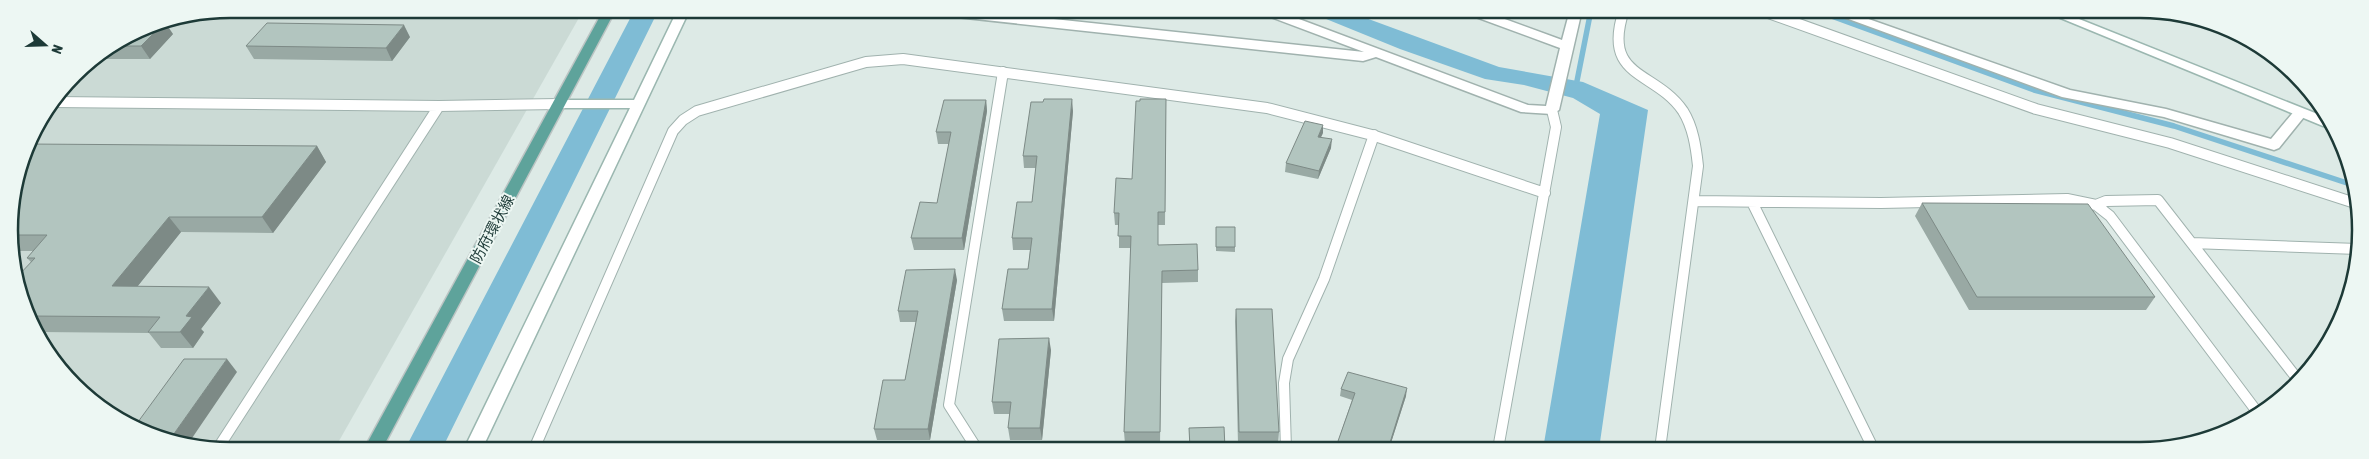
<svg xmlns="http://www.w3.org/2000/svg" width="2369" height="459" viewBox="0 0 2369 459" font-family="'Asap Condensed','Noto Sans JP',sans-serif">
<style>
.built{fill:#cbdad5}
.water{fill:#7fbcd5}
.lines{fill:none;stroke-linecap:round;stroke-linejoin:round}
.stream{stroke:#7fbcd5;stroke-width:5.5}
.lane-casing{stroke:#a0b2ae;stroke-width:12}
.street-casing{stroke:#a0b2ae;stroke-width:3}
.secondary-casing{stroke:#9bb7b0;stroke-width:3}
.primary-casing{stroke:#bbc4c3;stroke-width:3}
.lane{stroke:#fff;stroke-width:10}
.street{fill:#fff;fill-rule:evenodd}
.secondary{fill:#fff;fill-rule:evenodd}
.primary{fill:#5ea39b;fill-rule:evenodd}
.wall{fill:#99a9a4}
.shaded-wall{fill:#7d8a86}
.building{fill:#b2c5bf;stroke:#7d8a86}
.labels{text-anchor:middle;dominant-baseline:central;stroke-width:4;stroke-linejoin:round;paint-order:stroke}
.street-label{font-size:15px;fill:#1d3a37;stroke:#edf7f3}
.rim{fill:none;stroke:#1d3a37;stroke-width:2.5}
</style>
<rect width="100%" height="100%" fill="#ddeae6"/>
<path class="built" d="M230,9h354l-249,439h-134l-82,-27 -56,-46 -43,-75 -11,-85 17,-70 48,-72 71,-48z"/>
<path class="water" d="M635,9h24l-217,440h-37z
M1304,10h40l155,57 84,15 65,28 -49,339h-56l57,-335 -27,-16 -49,-13 -39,-6 -85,-30z"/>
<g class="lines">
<path class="stream" d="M1815,10l219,80 140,36 179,59
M1577,81l14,-71"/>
<g class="lane-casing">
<path id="lane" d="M1624,10c-23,69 31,60 59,101 10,16 13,36 15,55l-38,283
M1760,10l276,99 134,34 185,60
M54,102l385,4 120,-2
M1695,201l186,2 186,-4 29,6 14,11 148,197
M1752,202l122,248
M2096,205l10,-4 52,-1 141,181
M2192,243l166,6
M218,448l221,-342
M534,449l139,-318 10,-11 14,-9 169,-49 37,-3 364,49 105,27 173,58
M977,449l-28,-44 54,-333
M1286,449l-2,-66 4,-24 36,-80 50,-144
M1498,449l58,-322 -4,-17"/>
</g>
<g class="street-casing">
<path id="street" d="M914,9h45l405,43 -104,-39 -2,-3h17l253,95 18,1 14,-58 -95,-35 -2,-3h17l82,30 8,-30h12l-23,100 -7,4 -31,-2 -145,-55 -13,4 -443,-48z
M1824,10h19l227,80 96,19 105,30 25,-30 5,-1 7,4 -29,36 -5,2 -110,-33 -102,-20z"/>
</g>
<g class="secondary-casing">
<path id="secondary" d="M678,9h12l-208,440h-18l166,-341h-71l-7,-4 7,-4h75z
M2041,10l18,1 266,106 5,10 -7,-1z"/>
</g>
<g class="primary-casing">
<path id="primary" d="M604,9h12l-234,440h-18z"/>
</g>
<use href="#lane" class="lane"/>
<use href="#street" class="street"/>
<use href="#secondary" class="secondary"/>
<use href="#primary" class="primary"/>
</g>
<path class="wall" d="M145,25l28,9 -23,25h-54z
M410,37l-18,24 -138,-2 -8,-13z
M1166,99l-1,126h-7v20l40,25v12l-36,1 -2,161h-35l-1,-12 7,-184h-12v-23h-4l-1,-12 18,-34z
M986,100l1,11 -23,139h-50l-3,-12 26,-35 12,-59h-11l-2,-12z
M1073,111l-19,210h-50l-2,-12 26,-40 2,-19h-17l-1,-12 20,-36 4,-34h-12l-1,-12z
M1323,133l-2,4 10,11 -13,31 -33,-7 1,-9z
M317,146l9,16 -53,71 -92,-1 -44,55 84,16 -20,26 3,3 -11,16h-32l-12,-15 -110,-1 -19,-32 11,-38 -4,-4 6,-7h-19l-5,-36z
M1922,203l233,94 -9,13h-177l-54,-94z
M1216,227l19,20v5l-19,-1z
M957,280l-27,160h-53l-3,-11 31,-49 11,-58h-16l-2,-11z
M1236,309l43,123 -1,12h-40l-3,-123z
M1051,350l-9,90h-32l-2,-12 2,-14h-16l-2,-12z
M1341,389l65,7 -17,53h-53l1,-5 15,-44 -12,-4z
M1224,427l1,22h-35l-1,-21z"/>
<path class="shaded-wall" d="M165,22l8,12 -23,25 -9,-13z
M404,25l6,12 -18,24 -6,-13z
M1072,99l1,12 -19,210 -2,-12z
M986,100l1,11 -23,139 -2,-12z
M1323,125v8l-6,12 1,-8z
M1332,139l-1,9 -13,31 1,-8z
M317,146l9,16 -53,71 -11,-16z
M169,217l12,15 -56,70 -13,-16z
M955,269l2,11 -27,160 -2,-11z
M209,287l12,16 -20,26 3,3 -11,16 -13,-16 6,-16z
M1049,338l2,12 -9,90 -2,-12z
M227,359l10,13 -49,72 -17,-6z
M1407,388l-1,8 -17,53h-1z"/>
<path class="building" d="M160,22h5l-24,24h-27l31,-21z
M267,23l137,2 -18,23 -140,-2z
M1044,99h28l-20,210h-50l6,-40h20l4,-31h-20l5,-36h15l5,-46h-14l8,-54h12z
M1140,99h26l-1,113h-7v33l39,-1 1,26 -36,1 -2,161h-36l7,-196h-13l1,-23h-5l2,-35 16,1 4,-78h4z
M944,100h42l-24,138h-51l9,-36 17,1 14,-71h-15z
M1305,121l18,4 -5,12 14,2 -13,32 -33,-8z
M26,144l291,2 -55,71h-93l-57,69 97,1 -23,29 6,1 -12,15h-32l12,-15 -130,-1 -10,-16 -3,-23 18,-19h-8l20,-23h-35l-3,-20z
M1922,203l166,1 67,93h-178z
M1216,227h19v20h-19z
M955,269l-27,160h-54l9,-49h22l13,-69h-20l8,-41z
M1236,309h36l7,123h-40z
M1049,338l-9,90h-32l3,-26h-19l7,-63z
M184,359h43l-56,79 -36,-12z
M1348,372l59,16 -19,61h-24l-9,-3 -1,2 -17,-4 18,-51 -14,-4z
M1224,427l1,21h-35l-1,-20z"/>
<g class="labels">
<g class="street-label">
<text transform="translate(492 229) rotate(-62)">防府環状線</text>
</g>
</g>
<path d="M0 0H2369V459H0ZM230 18H2140A212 212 0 0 1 2352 230V230A212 212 0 0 1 2140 442H230A212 212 0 0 1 18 230V230A212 212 0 0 1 230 18Z" fill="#edf7f3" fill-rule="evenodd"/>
<path class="rim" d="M230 18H2140A212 212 0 0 1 2352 230V230A212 212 0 0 1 2140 442H230A212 212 0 0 1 18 230V230A212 212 0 0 1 230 18Z"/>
<g transform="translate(45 45) rotate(110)" stroke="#edf7f3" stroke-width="4" paint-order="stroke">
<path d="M0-4L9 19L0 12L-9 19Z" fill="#1d3a37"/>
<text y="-8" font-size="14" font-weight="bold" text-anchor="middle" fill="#1d3a37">N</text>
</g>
</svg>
